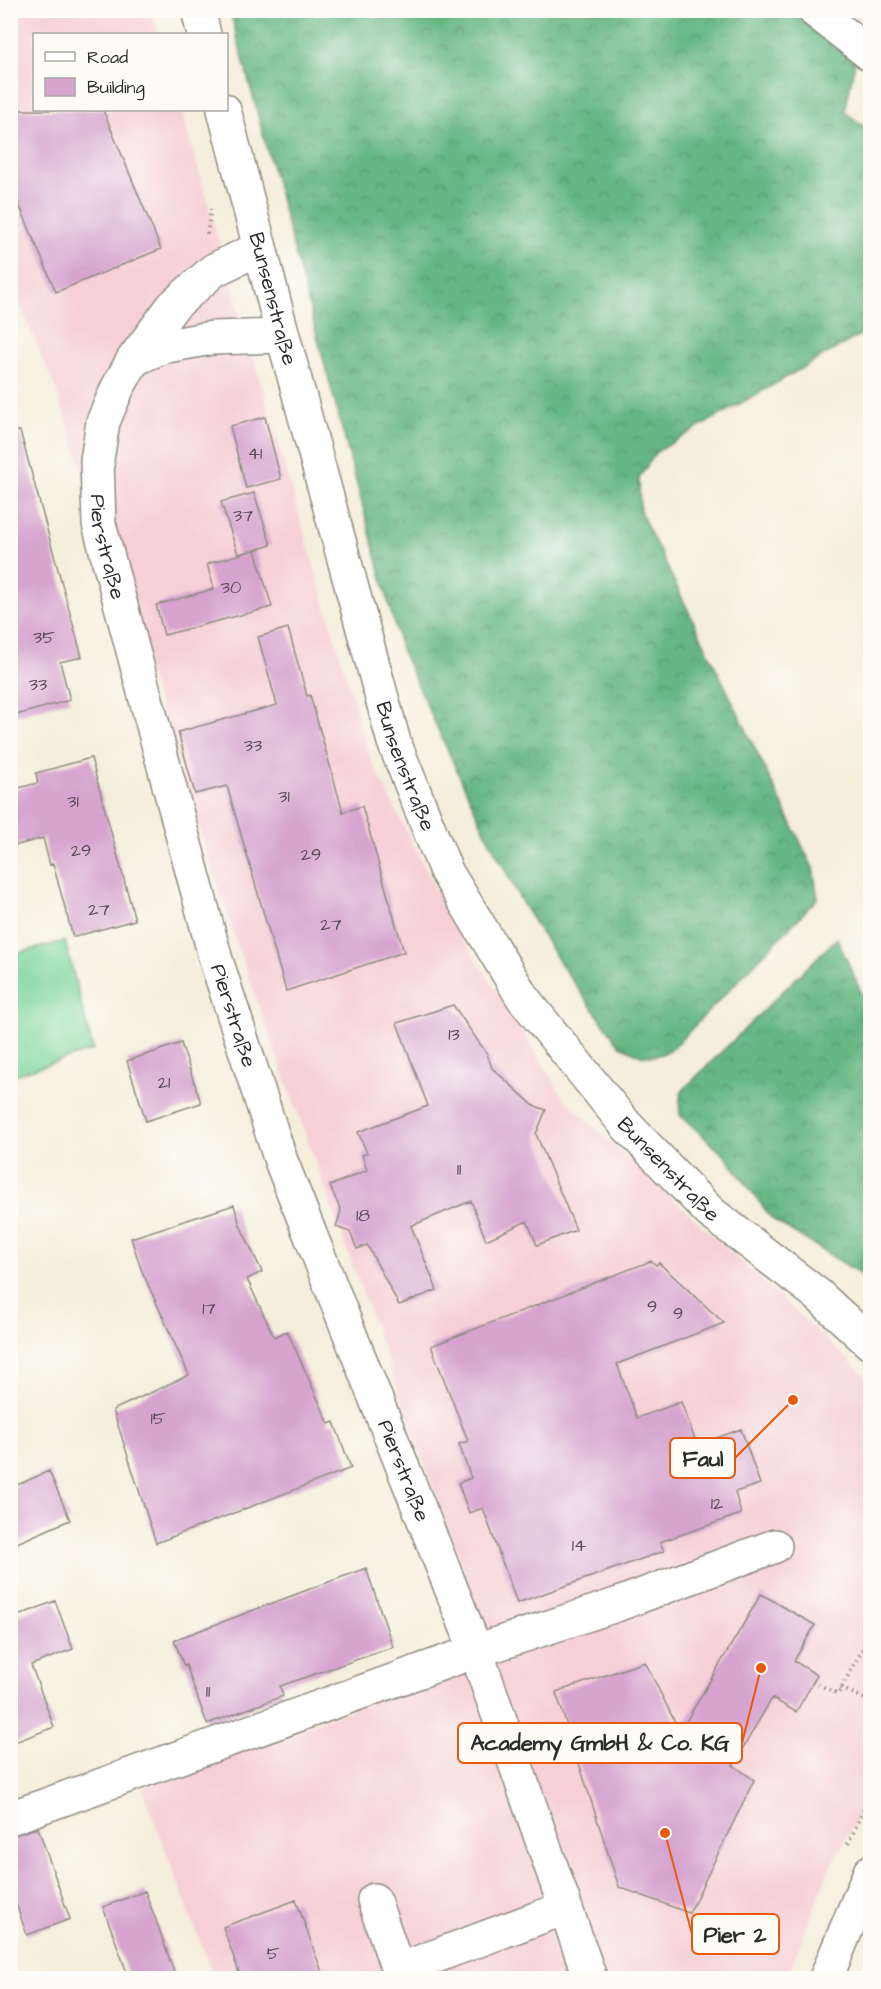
<svg xmlns="http://www.w3.org/2000/svg" width="881" height="1989" viewBox="0 0 881 1989" font-family="'Architects Daughter',sans-serif">
<style>
.built{fill:#f6cfd7}
.grass{fill:#7dd69c;stroke:#548064;stroke-width:1.5}
.forest{fill:url(#forest-crowns);stroke:#487158;stroke-width:1.5}
.building{fill:#d6a4cf}
.lines{fill:none;stroke-linecap:round;stroke-linejoin:round}
.minor-casing{stroke:#908c83;stroke-width:36}
.major-casing{stroke:#908c83;stroke-width:36}
.path{stroke:#908c83;stroke-width:4;stroke-dasharray:1.5 4.5;stroke-linecap:butt}
.minor{stroke:#fff;stroke-width:33}
.major{stroke:#fff;stroke-width:33}
.labels{text-anchor:middle;dominant-baseline:central;stroke-width:6;stroke-linejoin:round;paint-order:stroke}
.number-label{font-size:18px;fill:#564954}
.street-label{font-size:21px;fill:#2b2b2b;stroke:#fdfcf7}
.leader{fill:none;stroke:#e8590c;stroke-width:2}
.callout-dot{fill:#e8590c;stroke:#fdfcf7;stroke-width:2}
.callout{fill:#fdfcf7;stroke:#e8590c;stroke-width:2}
.callout-label{font-size:22px;text-anchor:middle;font-weight:bold;fill:#2b2b2b}
</style>
<defs>
<pattern id="forest-crowns" width="20" height="18" patternUnits="userSpaceOnUse" patternTransform="scale(1.5)"><rect width="20" height="18" fill="#66b784"/><path d="M2 6a3 3 0 1 1 6 0M12 15a3 3 0 1 1 6 0" fill="none" stroke="#54956c"/></pattern>
</defs>
<rect width="100%" height="100%" fill="#fdfcf7"/>
<filter id="ink" filterUnits="userSpaceOnUse"><feTurbulence type="fractalNoise" baseFrequency=".0167" numOctaves="2"/><feDisplacementMap in="SourceGraphic" scale="12" xChannelSelector="R" yChannelSelector="G"/><feConvolveMatrix kernelMatrix="1 2 1 2 8 2 1 2 1" color-interpolation-filters="sRGB"/></filter>
<filter id="wash" filterUnits="userSpaceOnUse"><feTurbulence type="fractalNoise" baseFrequency=".008" numOctaves="4" result="noise"/><feDisplacementMap in="SourceGraphic" scale="24" xChannelSelector="R" yChannelSelector="G"/><feGaussianBlur stdDeviation="1.35" result="paint"/><feColorMatrix in="noise" values="0 0 0 0 0 0 0 0 0 0 0 0 0 0 0 0 0 1.4 0 .05"/><feComposite in="paint" operator="in"/></filter>
<g filter="url(#wash)">
<rect width="100%" height="100%" fill="#f5eedb"/>
<path class="built" d="M10,11h142l7,23h-125v76h147l189,648 79,158 117,185 304,279v416l-40,71 -43,111h-573l-72,-190 352,-132 -255,-705 -183,-562 -45,-105z"/>
<path class="grass" d="M65,941l28,109 -82,26v-121z"/>
<path class="forest" d="M230,11h560l65,51 -10,50 25,19v198l-214,123 -17,26 1,33 173,357 5,30 -145,150 -11,6 -10,2 -12,-1 -20,-9 -54,-74 -42,-66 -35,-66 -88,-191z
M837,938l33,74v268l-98,-61 -46,-62 -46,-42c-1,-9 -1,-16 2,-24z"/>
<g id="blocks">
<path class="building" d="M10,110h93l58,139 -105,43 -46,-109z
M265,417l16,62 -35,9 -16,-62z
M20,431l62,226 -22,5 10,38 -54,15 -6,-23v-260z
M254,493l17,52 -16,5 17,57 -108,28 -8,-30 58,-16 -7,-25 47,-14 -16,4 -17,-52z
M288,628l19,68 3,-1 33,117 19,-6 42,146 -118,39 -59,-205 -32,8 -17,-62 99,-27 -19,-68z
M91,758l44,162 -62,17 -20,-73 -3,1 -7,-27 -33,9v-57l28,-7 -2,-10z
M453,1005l34,49 5,14 41,37 13,5 -10,24 40,96 -39,15 -10,-24 -41,19 -15,-39 -60,25 26,64 -38,15 -32,-60 -10,4 -7,-17 -14,-5 5,-16 -11,-25 37,-16 -5,-15 5,-2 -9,-21 70,-26 -31,-83z
M181,1043l20,60 -55,18 -19,-60z
M234,1205l6,20 22,47 -15,7 27,58 13,-6 42,93 5,-2 17,46 -195,75 -43,-133 76,-35 -48,-106 -10,-31z
M651,1261l5,4 3,-2 65,60 -107,41 20,54 44,-16 16,43 44,-16 19,55 -25,8 6,22 -81,28 4,9 -147,52 -34,-95 -14,5 -11,-30 13,-5 -12,-34 9,-3 -37,-95z
M49,1471l21,49 -60,26v-58z
M366,1568l27,79 -113,39 3,10 -76,28 -21,-59 -2,1 -10,-26z
M761,1594l54,31 -21,36 23,14 -21,37 -24,-14 -39,67 21,15 -65,133 -70,-26 -63,-195 89,-30 35,70z
M55,1601l18,48 -42,16 23,62 -44,17v-125z
M38,1828l32,91 -43,16 -17,-48v-51z
M145,1891l13,35 18,52h-47l-26,-71z
M296,1900l28,78h-83l-18,-51z"/>
</g>
</g>
<g filter="url(#ink)">
<use href="#blocks" fill-opacity="0" stroke="#908c83" stroke-width="1.5"/>
<g class="lines">
<g class="minor-casing">
<g id="minor">
<path d="M814,10l56,44"/>
<path id="s1" d="M260,248l-46,22 -41,36 -40,54 -16,29 -14,33 -6,38 2,64 117,436 65,201 195,490 114,327"/>
<path d="M133,360l28,-13 51,-9 71,-2"/>
<path d="M10,1818l466,-167 140,-46 159,-59"/>
<path d="M374,1900l24,70 167,-62"/>
</g>
</g>
<g class="major-casing">
<g id="major">
<path d="M198,10l6,24"/>
<path id="s2" d="M224,110l59,226 111,406 52,129 77,127 103,127 84,87 107,82 53,49"/>
<path d="M826,1978l44,-106"/>
</g>
</g>
<path class="path" d="M207,234l4,-25
M818,1684l20,10 32,-58
M841,1688l29,13
M848,1844l22,-48"/>
<use href="#minor" class="minor"/>
<use href="#major" class="major"/>
</g>
</g>
<g class="labels">
<g class="number-label">
<text x="255" y="453">41</text>
<text x="243" y="515">37</text>
<text x="231" y="587">30</text>
<text x="44" y="637">35</text>
<text x="38" y="684">33</text>
<text x="253" y="745">33</text>
<text x="284" y="796">31</text>
<text x="73" y="801">31</text>
<text x="81" y="850">29</text>
<text x="311" y="854">29</text>
<text x="99" y="909">27</text>
<text x="331" y="924">27</text>
<text x="454" y="1034">13</text>
<text x="164" y="1082">21</text>
<text x="459" y="1169">11</text>
<text x="363" y="1215">18</text>
<text x="652" y="1306">9</text>
<text x="209" y="1308">17</text>
<text x="678" y="1313">9</text>
<text x="158" y="1418">15</text>
<text x="717" y="1503">12</text>
<text x="579" y="1545">14</text>
<text x="208" y="1691">11</text>
<text x="273" y="1953">5</text>
</g>
<g class="street-label">
<text stroke="none"><textPath href="#s2" startOffset="195">Bunsenstraße</textPath></text>
<text stroke="none"><textPath href="#s1" startOffset="368">Pierstraße</textPath></text>
<text stroke="none"><textPath href="#s2" startOffset="681">Bunsenstraße</textPath></text>
<text stroke="none"><textPath href="#s1" startOffset="854">Pierstraße</textPath></text>
<text stroke="none"><textPath href="#s2" startOffset="1167">Bunsenstraße</textPath></text>
<text stroke="none"><textPath href="#s1" startOffset="1340">Pierstraße</textPath></text>
</g>
</g>
<path class="leader" d="M793 1400L735 1458M761 1668L742 1743M665 1833L692 1934"/>
<g class="callout-dot">
<circle cx="793" cy="1400" r="6"/>
<circle cx="761" cy="1668" r="6"/>
<circle cx="665" cy="1833" r="6"/>
</g>
<g class="callout">
<rect x="670" y="1438" width="65" height="40" rx="6"/>
<rect x="458" y="1723" width="284" height="40" rx="6"/>
<rect x="692" y="1914" width="87" height="40" rx="6"/>
</g>
<g class="callout-label">
<text x="703" y="1466">Faul</text>
<text x="600" y="1750">Academy GmbH &amp; Co. KG</text>
<text x="735" y="1942">Pier 2</text>
</g>
<rect width="881" height="1989" fill="none" stroke="#fdfcf7" stroke-width="36"/>
<rect x="33" y="33" width="195" height="78" fill="#fdfcf7" stroke="#a9a8a5" stroke-width="1.5"/>
<rect x="45" y="52" width="30" height="9" fill="#ffffff" stroke="#a9a8a5" stroke-width="1.5"/>
<text x="87" y="63" font-size="18" fill="#2b2b2b">Road</text>
<rect x="45" y="78" width="30" height="18" fill="#d6a4cf" stroke="#a9a8a5" stroke-width="1.5"/>
<text x="87" y="93" font-size="18" fill="#2b2b2b">Building</text>
</svg>
